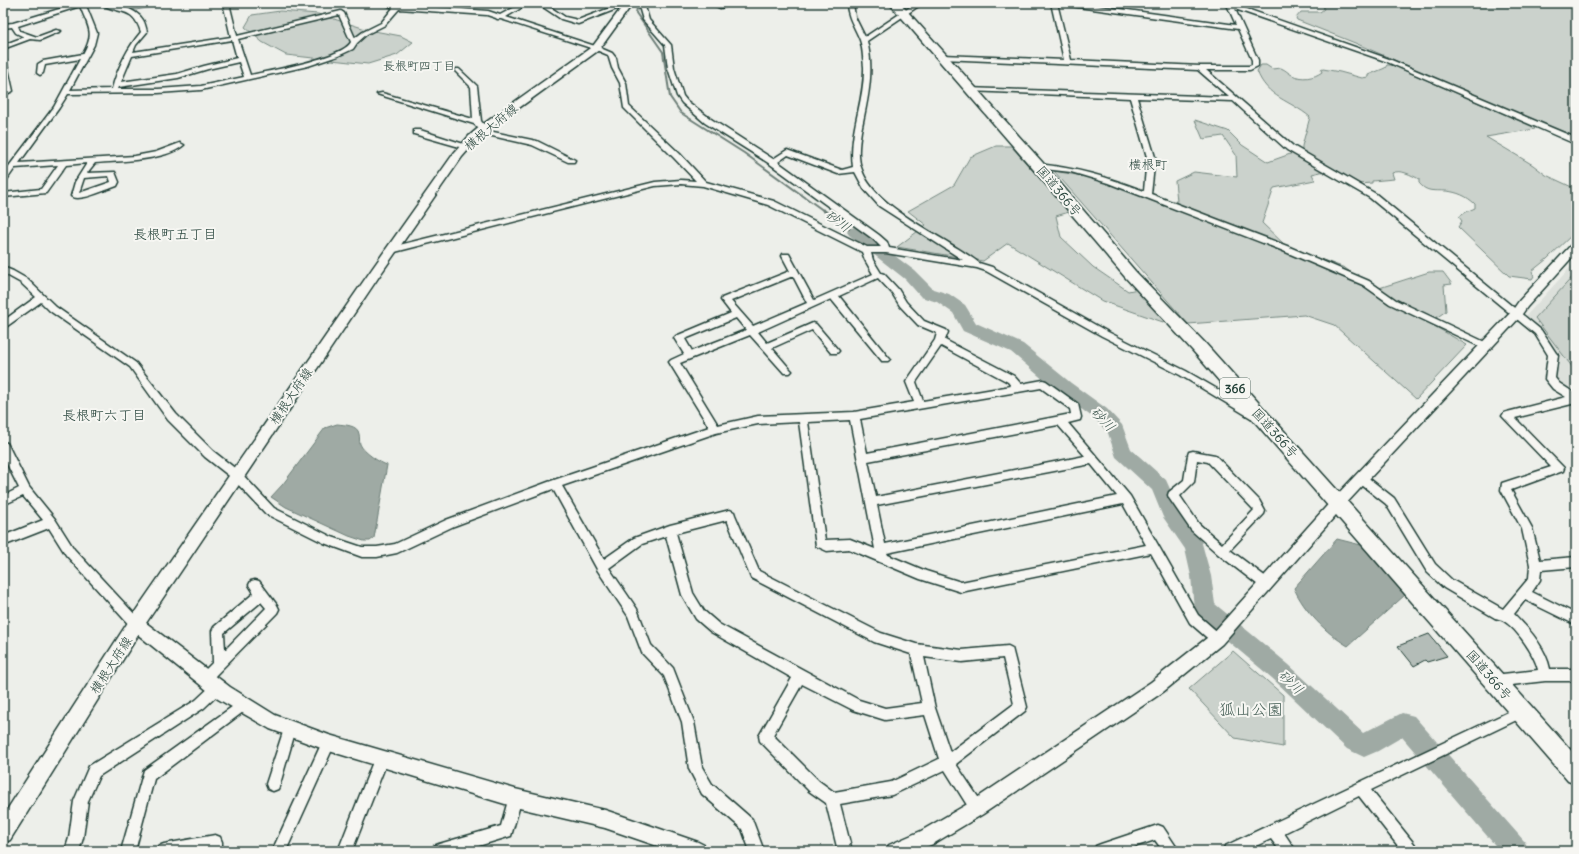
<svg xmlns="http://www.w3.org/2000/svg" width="1579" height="854" viewBox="0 0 1579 854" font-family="Delius,'Klee One',sans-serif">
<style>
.built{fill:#dce0db}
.green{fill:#cbd2cc;stroke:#758880}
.water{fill:#9faaa4;stroke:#6c7e77}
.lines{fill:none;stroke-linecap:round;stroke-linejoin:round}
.stream-far1{stroke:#6c7e77;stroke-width:2}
.stream{stroke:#6c7e77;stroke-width:3}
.river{fill:#9faaa4;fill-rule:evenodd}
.building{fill:#b4bdb8;stroke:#1f3d34}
.minor-casing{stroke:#1f3d34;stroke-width:3}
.tertiary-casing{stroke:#1f3d34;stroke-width:3}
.secondary-casing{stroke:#1f3d34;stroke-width:3}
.trunk-casing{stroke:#1f3d34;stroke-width:3}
.minor{fill:#f6f6f2;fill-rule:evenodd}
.tertiary{fill:#f6f6f2;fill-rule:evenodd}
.secondary{fill:#f6f6f2;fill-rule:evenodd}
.trunk{fill:#f6f6f2;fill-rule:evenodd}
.labels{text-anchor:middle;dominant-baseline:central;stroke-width:4;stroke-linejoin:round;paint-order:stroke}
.far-neighbourhood-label{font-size:12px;fill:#1f3d34;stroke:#f6f6f2}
.shield{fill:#f6f6f2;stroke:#60746d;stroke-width:1}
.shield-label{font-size:12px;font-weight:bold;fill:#1f3d34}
.street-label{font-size:13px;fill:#1f3d34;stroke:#f6f6f2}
.far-quarter-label{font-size:13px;fill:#1f3d34;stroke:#f6f6f2}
.water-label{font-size:14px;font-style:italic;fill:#3f5850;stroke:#f6f6f2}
.neighbourhood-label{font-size:14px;fill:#1f3d34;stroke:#f6f6f2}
.near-park-label{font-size:16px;fill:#415b52;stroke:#f6f6f2}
</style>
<rect width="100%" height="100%" fill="#edefea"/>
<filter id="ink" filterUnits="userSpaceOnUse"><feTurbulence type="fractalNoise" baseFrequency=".025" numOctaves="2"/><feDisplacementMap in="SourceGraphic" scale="8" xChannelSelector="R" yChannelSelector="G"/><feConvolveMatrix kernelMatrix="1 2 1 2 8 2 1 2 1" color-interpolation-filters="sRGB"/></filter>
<g filter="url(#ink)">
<path class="built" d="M1576,261v136l-14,-9 -9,-13 4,-19 -32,-39z"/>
<path class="green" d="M126,3h46l-36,7 -13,-4z
M1318,3h258v136l-221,-96 -58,-23 -1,-2 5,-6h19l4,-3 -1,-4z
M280,11l38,3 51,16 32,6 12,6 -16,13 -29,9 -82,-9 -24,-13 -17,-15 7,-12z
M1261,65h5l6,4 9,-1c5,2 7,5 11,7 10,5 22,3 30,-3l-1,-2 2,-1 17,3 22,6 6,-1v-2l17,-7 2,-3h5l141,62 2,2 -49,8 47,28 13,10 30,14v23l-3,4 3,5v10l-29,28 -15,12 2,5 -2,3 -23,-3 -51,-49 4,-6 -3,-4 7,-5 9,-4v-4c-8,-8 -18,-12 -29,-13 -12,-1 -19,2 -27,-8v-4c-8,-4 -18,-10 -27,-6l2,6 -22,2v2l-14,1 -50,-28 -6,-6v-4l8,-29c-20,-17 -43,-19 -53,-46z
M1195,120l33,11 14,14 26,17 25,-9 32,18 -13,3 3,6 -41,8 -12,35 25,24 58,21 28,22 56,-18h14l9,12 -8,1 2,26 -17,12 38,22 -51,54 -82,-74 -30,-10 -116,9 -134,-153 40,7 62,24 21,-1 -2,-20 19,-9 43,5 -1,-22 -13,-19 -20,3z
M996,146h15l58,66 -13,4 5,21 32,30 35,24 10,-2 27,30 -2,3 -61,-21 -94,-58 -25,18 -86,-14 29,-22 -18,-14 46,-26 16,-28z
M1576,273v99l-41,-54z
M1233,651l50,44v52l-48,-9 -46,-49z"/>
<path class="water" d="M337,424c8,1 21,1 22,10 1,3 0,7 1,10 3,8 20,19 27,21l-13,73 -4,3h-6l-15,-5 -63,-29 -15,-10 12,-13 42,-56z
M1337,539l24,6 44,50 -57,51c-22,-13 -44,-35 -54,-58z"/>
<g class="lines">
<path class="stream-far1" d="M638,3l-2,10 27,39 7,45 11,16 63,40 80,58"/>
<path class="stream" d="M823,210l31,22"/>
<path class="river" d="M854,227l5,2 56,42 18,18 16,5 16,11 11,18 47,21 48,39 36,26 15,16 9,24 35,31 12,27 23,33 10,36 4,28 73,60 75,69 39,-20 12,3 111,126 4,9h-29l-98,-114 -24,14 -14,6 -17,-8 -75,-71 -74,-62 -4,-7 -3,-33 -6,-27 -22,-32 -11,-27 -36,-33 -8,-24 -13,-14 -36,-26 -48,-41 -48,-21 -10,-18 -16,-11 -16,-5 -16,-18 -56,-44 -2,-3 2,-3z"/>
</g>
<path class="building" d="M1429,634l18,22 -20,6 -2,-2 -11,6 -16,-20z"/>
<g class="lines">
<g class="minor-casing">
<path id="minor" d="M79,3h6l12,30 -3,12 -24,45 42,-1c5,-20 16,-42 29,-57 -9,-28 -23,-16 -41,-29 13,0 36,5 43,17 2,3 3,8 4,12l-11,13 -3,7 98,-15 -8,-34h6l8,33 104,-25 3,2 11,25 8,-6 18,-9 12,-15 -10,-5 105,8 12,4 17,-9h4v2l-15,9 92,30 14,6 4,5 2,10 8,15 3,23 51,48 26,28 68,19 93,46h14l-8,-8 -103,-75 -65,-41 -23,-20 -5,-7 -9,-28 -3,-23 -22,-25 -5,-17h6l5,17 22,25 3,23 9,28 4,5 24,18 62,40 14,-9 55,20 11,-3c-5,-34 12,-66 11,-100 -1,-8 -1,-19 -4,-27 -5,-13 -13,-23 -13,-37h6l2,14 10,20 51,-34h7l-56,38c8,31 0,61 -6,90 -2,13 -4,27 1,39 12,38 86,68 117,93l13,4 116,65 78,39 71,41 2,3 -2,3h-6l-71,-43 -78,-39 -116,-65 -9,-3 -91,-15h-15l2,7 8,13 3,1 14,15 8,13 18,19 22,9 2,2 -3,8 69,36 7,8 22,-4 3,1 32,23 3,13 -1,3 -12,3 62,73 68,119 23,20 2,4 -2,4 -4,2 -4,-2 -23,-20 -39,-70 -190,39 -41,-13 -71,-30 -22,2 -11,-5 -17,-124 -41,2 -42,9 -154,53 42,73 30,-21 36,-13 60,-15 4,2 1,3 24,56 122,62 35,11 46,6 46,-4 4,2 15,59 -2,4 -69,53 26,39 2,5 -2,5 -5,2 -5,-2 -27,-43 -53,25 -52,9 12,47h-14l-12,-48 -17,-12 -49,-50 -1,-5 33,-58 -81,-46 -15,-13 -14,-24 -16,-59 -24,8 -33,24 28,41 14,36 22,23 21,54 8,45 10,17 40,35 12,32h-14l-8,-22 -40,-35 -13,-25 -7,-47 -18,-46 -22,-23 -14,-37 -30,-45 -45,-82 -99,37 -57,27 -20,4h-15l-38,-14 -58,-29 -33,-35 -28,-22 -37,-37 -38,-53 -80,-56 -9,-9 -38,27v-8l33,-24 -15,-14 -18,-10v-6l10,4 14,8 29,28 80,56 40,51 37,37 28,22 33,35 58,29 30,10h15l18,-3 51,-24 105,-39 158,-54 -40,-65 2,-2 13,-6 -10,-16 2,-2 55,-23 -10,-13 1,-2 68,-27 -8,-15 1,-2h6l25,46 59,-26 -8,-14 -3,-8 -94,-47 -65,-19 -22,-2 -26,2 -264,67 -3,-1 -1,-2 4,-3 264,-65 26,-2 15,1 -22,-23 -50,-50 -4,-25 -8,-15 -4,-13 -14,-6 -93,-30h-4l-1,-1 -9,-3 -88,-6 -14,16 -18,9 -10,9 -4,6 -15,7 -30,10 -107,24 -43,3 -90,1 -9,14 -40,55 116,-7 21,-4 24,-9 4,2c-18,16 -66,16 -89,18l-8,10 28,-1 4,10 -2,4c-10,3 -38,17 -46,10l4,-14 12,-19 -21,2 -20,28 -43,4v-4l38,-4 17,-24 -43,3 -9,13h-3v-7l51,-67 26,-48 -35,6 -2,8 -3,2 -3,-2 1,-9 5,-3 40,-7c12,-22 6,-25 -3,-48l-62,20 2,5 17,6 19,-7 5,1 -21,9 -10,-1 -27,10v-4l21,-8 -8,-4 -4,-6 -9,1v-4l10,-1zM339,15l12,27c-8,16 -81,29 -101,33l-12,-36zM232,40l5,18 -33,8 -27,8 -56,8 11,-26zM239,62l5,15 -43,9 -43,3h-40l1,-2 59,-9 30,-9zM788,155l50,19 17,-2 9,17 15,17 84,54 -74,-12 -2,-6 -8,-7 -101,-73zM109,176l2,6 -32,11 5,-15zM793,276l14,27 -54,23 -22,-25zM878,278l14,15 8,13 18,19 19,8 -2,7 -29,42 8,20 -60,10 -96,4 -40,9 -38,-62 70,-28 34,38h6l2,-2 -2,-2 -18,-21 40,-18 19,23h6l2,-2 -23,-27 -3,-1 -46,20 -9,-11 73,-33 51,62h6l2,-2 -2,-2 -49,-61zM736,318l10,12 -54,21 -7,-12zM941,346l67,36 3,4 -88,15 -7,-19zM1041,388l29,21 1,5 -204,39 -7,-34zM850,420l25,129 -25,-10 -25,1 -17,-118zM1058,425l27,31 -209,41 -8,-36zM1091,464l26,32 -232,48 -8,-39zM1123,504l23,41 -185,37 -35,-11 -38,-16 -1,-2zM727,520l24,58 123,64 37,12 11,49 -37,5 -26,-8 -140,-76 -15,-13 -11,-18 -17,-60zM924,657l38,5 41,-4 11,46 -64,48 -15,-44zM802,684l51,26 32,10 40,-5 14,44 -48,23 -57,10 -15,-11 -46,-46z
M537,3h7l21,14 13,3 45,-17h9l-54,21 -17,-5z
M709,3h32l-21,5z
M1051,3h6l14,57 129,6h49l3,-1v-5l-14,-31 -175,-24 -3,-2h17l159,22 -8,-18 -8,-4h10l159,56 187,79v5h-3l-188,-82 -150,-52 23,51v6l-8,4h-44l87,76 83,48 165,136 15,23 2,2 -3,23 4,5 17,11v9l-61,15 49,50 -1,3 -52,19 21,38 8,32 36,-3v10l-35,3 -1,10 -8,12 44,22v11l-51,-25 -11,14c15,15 32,34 36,55h26v12h-31l-51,6 -4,-2 -2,-4 2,-4 4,-2 44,-5c-3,-15 -21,-41 -34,-49 -3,-2 -6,-2 -9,-3l-51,-30 -17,-16 -41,-68 -28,-22 -1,-3 1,-3 4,-1 4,1 28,22 41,66 17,16 51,29 26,-31 1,-13 -8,-36 -21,-39 1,-7 49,-16 -49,-51 2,-3 3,-1 59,-15 -13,-8 -8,-10 3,-24 -13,-21 -165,-136 -83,-48 -54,-49 -96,-3 18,59 -4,37 136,52 82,35 27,19 93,44 2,2 -2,2h-6l-93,-44 -27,-19 -82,-35 -173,-67 -37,-11 -36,-4 -1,-2 4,-2c39,4 69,13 106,27l3,-34 -17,-59 -161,-7 -2,-1v-2l262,9 -31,-27 -256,-11 -3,-2 3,-2 122,5z
M3,58l3,2 7,31 -10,5v-5l3,-1 -3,-15z
M455,69h4l18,17 4,35 4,5 -1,2h-6l-4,-4 -97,-30 5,-1 91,26 -2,-32 -16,-16z
M479,129l58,12 38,19 -1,2h-6l-36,-17 -53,-12z
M414,130h6l50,16 -1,2h-6l-49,-14z
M3,442l4,1 22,44 26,32 19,30 66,71 2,4 -2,4 -4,1 -4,-1 -66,-73 -17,-27 -46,18v-10l40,-16 -20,-24 -20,9v-9l16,-8 -16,-32z
M1193,451l22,4 44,45 6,11 -1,3 -34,36 40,30 2,4 -2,4 -4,1 -4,-1 -44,-34 -27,-24 -22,-32 -1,-3 1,-3 15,-12 4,-25 1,-3zM1197,460l11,2 46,48 -32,34 -23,-20 -19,-28 14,-14z
M255,580l4,1 18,24 2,4 -2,4 -68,69 -4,2 -4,-2 -2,-4 2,-4 12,-12 -1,-31 2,-4 40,-34 -5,-8 2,-4zM261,602l5,6 -41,42 -1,-17z
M217,682l4,2 2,4 -2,4 -17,16 -105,68 -11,25 -5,37 -4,13h-14l4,-13 5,-37 15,-35 107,-66 17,-16z
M243,699l4,2 2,4 -2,4 -93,70 -19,72h-14l23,-81z
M1521,706l4,2 2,4 -2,4 -154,74 45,56 2,5h-16l-43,-55 -75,37 12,18h-16l-9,-12 -26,12h-22l2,-5z
M290,723l5,2 1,4 -16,55 -2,5 -5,2 -5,-2 -2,-5 18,-55 1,-4z
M329,737l5,1 1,5 -49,108h-14l52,-113z
M381,752l5,2 2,5 -36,92h-14l38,-97z
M515,791l5,2 2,5 -11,38 -49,15h-30l2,-5 5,-2 62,-18 9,-33z
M1158,825l5,2 16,24h-16l-8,-11 -33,11h-28l2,-5 5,-2z
M215,835l5,2 2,5v9h-65l2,-5 5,-2z"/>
</g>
<g class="tertiary-casing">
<path id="tertiary" d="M1576,242v11l-49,54 -7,10 -177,190 -121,137 -59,48 -180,122 -50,30 -16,7h-31l3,-6 32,-14 50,-29 180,-120 61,-48 121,-135 179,-188 7,-10 53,-57z
M136,617l5,2 89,68 45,28 54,20 186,54 90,21 93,32 6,3 3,6h-35l-67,-23 -90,-21 -186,-56 -59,-22 -52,-30 -87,-70 -3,-5 3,-5z"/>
</g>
<g class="secondary-casing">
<path id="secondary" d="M625,3h8l-34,47 -109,79 -13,11 -15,17 -82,118 -238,354 -132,211 -7,3v-27l127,-197 242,-350 82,-116 15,-17 13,-11 111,-79z"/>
</g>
<g class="trunk-casing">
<path id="trunk" d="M889,3h11l143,160 92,108 70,72 371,413v28l-8,-3 -375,-430 -68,-74 -92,-108z"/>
</g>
<use href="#minor" class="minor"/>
<use href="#tertiary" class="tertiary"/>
<use href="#secondary" class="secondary"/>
<use href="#trunk" class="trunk"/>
</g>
</g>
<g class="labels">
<g class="far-neighbourhood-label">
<text x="419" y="65">長根町四丁目</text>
</g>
<rect class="shield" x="1220" y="378" width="30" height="20" rx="3"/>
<g class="shield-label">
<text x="1235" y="388">366</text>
</g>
<g class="street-label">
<text transform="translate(491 127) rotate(-40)">横根大府線</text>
<text transform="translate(1059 191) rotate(50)">国道366号</text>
<text transform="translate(291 396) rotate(-56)">横根大府線</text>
<text transform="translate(1275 433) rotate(48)">国道366号</text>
<text transform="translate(111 665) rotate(-57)">横根大府線</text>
<text transform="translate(1489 675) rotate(49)">国道366号</text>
</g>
<g class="far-quarter-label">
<text x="1148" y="164">横根町</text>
</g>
<g class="water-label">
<text transform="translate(838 221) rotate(36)">砂川</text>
<text transform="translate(1103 419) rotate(46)">砂川</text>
<text transform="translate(1291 682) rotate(43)">砂川</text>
</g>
<g class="neighbourhood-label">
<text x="175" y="234">長根町五丁目</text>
<text x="104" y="415">長根町六丁目</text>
</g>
<g class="near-park-label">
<text x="1251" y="709">狐山公園</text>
</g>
</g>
<rect width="1579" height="854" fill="none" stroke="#f6f6f2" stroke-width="16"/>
<rect x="8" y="8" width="1563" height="838" fill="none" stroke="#1f3d34" stroke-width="1.5" filter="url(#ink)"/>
</svg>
